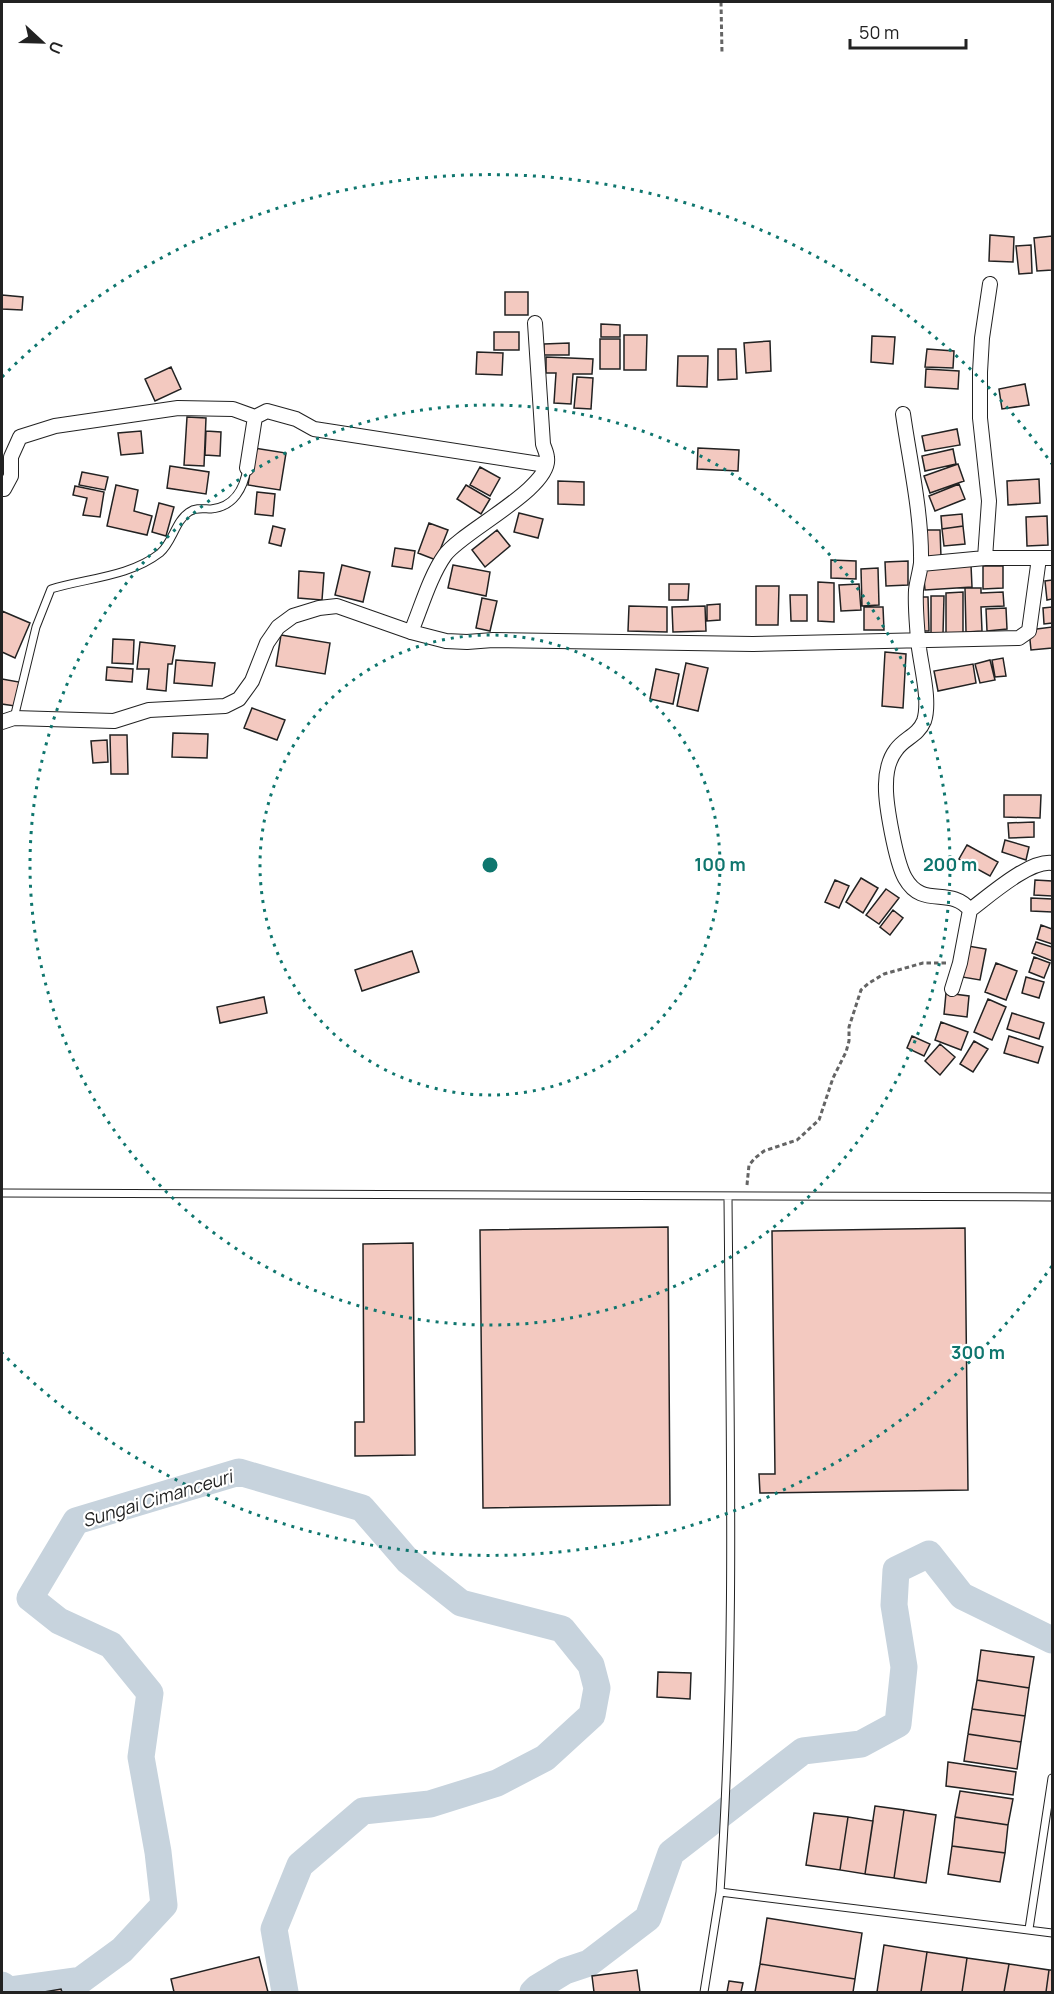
<svg xmlns="http://www.w3.org/2000/svg" width="1054" height="1994" viewBox="0 0 1054 1994" font-family="Manrope,sans-serif">
<style>
.lines{fill:none;stroke-linecap:round;stroke-linejoin:round}
.river{stroke:#c7d3dd;stroke-width:27}
.building{fill:#f3c9c0;stroke:#222;stroke-width:1.5}
.lane-casing{stroke:#222;stroke-width:9}
.street-casing{stroke:#222;stroke-width:16}
.path{stroke:#646464;stroke-width:3;stroke-dasharray:4.5 3;stroke-linecap:butt}
.lane{stroke:#fff;stroke-width:7}
.street{stroke:#fff;stroke-width:14}
.ring{fill:none;stroke:#0f766e;stroke-width:3;stroke-dasharray:3 6}
.labels{text-anchor:middle;dominant-baseline:central;stroke-width:4.5;stroke-linejoin:round;paint-order:stroke}
.water-label{font-size:18px;font-style:italic;fill:#222;stroke:#fff}
.centre{fill:#0f766e;stroke:#fff;stroke-width:3}
.ring-label{font-size:18px;text-anchor:middle;font-weight:bold;fill:#0f766e;stroke:#fff;stroke-width:4.5;stroke-linejoin:round;paint-order:stroke}
</style>
<rect width="100%" height="100%" fill="#fff"/>
<g class="lines">
<path class="river" d="M2,1985l7,5 72,-10 41,-30 42,-45 -6,-53 -17,-95 9,-64 -39,-48 -52,-24 -29,-23 46,-77 163,-49 123,36 46,53 53,42 101,26 29,36 6,23 -5,27 -47,43 -48,25 -67,21 -67,7 -63,54 -26,64 11,63
M533,1992l4,-4 28,-17 24,-8 59,-45 23,-65 132,-102 58,-7 37,-20 6,-57 -10,-62 2,-35 33,-16 33,42 90,44"/>
</g>
<path class="building" d="M990,235l24,2 -1,25 -24,-1z
M1052,236v34l-15,1 -3,-33z
M1031,245l1,28 -13,1 -3,-28z
M505,292h23v23h-23z
M2,295l21,2 -1,13 -20,-1z
M601,324l19,1v12h-19z
M494,332h25v18h-25z
M624,335h23l-1,35h-22z
M872,336l23,1 -2,27 -22,-2z
M600,339h20v30h-20z
M770,341l1,30 -25,2 -2,-30z
M569,343v12h-25v-11z
M718,349h18l1,30 -19,1z
M927,349l27,2 -1,17 -28,-1z
M477,352l26,1 -1,22 -26,-1z
M678,356h30l-1,31 -30,-1z
M546,357l47,2 -1,15h-19l-2,30 -17,-1 2,-30h-10z
M171,367l10,22 -26,12 -10,-22z
M926,369l33,2 -1,18 -33,-2z
M577,377l16,1 -2,31 -17,-1z
M1025,384l4,21 -27,4 -3,-20z
M187,417l19,1 -2,48 -20,-1z
M957,429l3,16 -35,6 -3,-15z
M141,431l2,22 -22,2 -3,-22z
M206,431l15,1 -1,24 -15,-1z
M254,448l32,5 -6,37 -32,-5z
M698,448l41,2 -1,21 -41,-2z
M953,449l3,15 -31,7 -3,-15z
M958,464l6,17 -34,12 -6,-17z
M170,466l39,6 -3,22 -39,-6z
M480,467l20,11 -10,18 -20,-11z
M82,472l26,5 -3,13 -26,-5z
M1039,479l1,24 -32,2 -1,-24z
M558,481l26,1v23l-26,-1z
M959,484l6,15 -30,12 -6,-15z
M116,485l22,5 -4,21 18,5 -5,19 -40,-9z
M466,485l24,14 -9,15 -24,-15z
M75,486l29,6 -4,25 -17,-2 4,-17 -14,-3z
M257,492l18,2 -2,22 -18,-2z
M159,503l15,4 -8,29 -14,-4z
M519,513l24,6 -5,19 -24,-6z
M962,514l1,12 -21,3 -1,-13z
M1047,516l1,29 -21,1 -1,-29z
M429,523l19,7 -12,30 -18,-7z
M273,526l12,3 -4,17 -12,-3z
M963,526l2,18 -21,2 -2,-17z
M497,530l13,16 -25,21 -13,-17z
M923,530h17l1,27 -17,1z
M395,548l20,3 -3,18 -20,-3z
M831,560l25,1v18l-25,-1z
M908,561v24l-22,1 -1,-24z
M342,565l28,7 -7,30 -28,-7z
M453,565l37,7 -4,24 -38,-8z
M971,565l1,22 -47,3 -2,-22z
M983,566h20v22l-20,1z
M878,568l1,37 -17,1 -1,-37z
M299,571l25,2 -2,27 -24,-2z
M1052,580v19l-5,1 -2,-19z
M818,582l16,1v39l-16,-1z
M669,584h20l-1,16h-19z
M859,584l2,26 -20,1 -2,-26z
M756,586h23l-1,39h-22z
M965,588h16v5l22,-1 1,14 -23,1 1,24 -16,1z
M963,592v42h-17v-41z
M790,595h17v26h-16z
M931,596h13l-1,38h-12z
M920,597h8l1,34h-9z
M482,598l15,3 -7,30 -14,-3z
M720,604v16l-13,1v-16z
M629,606l38,1v25l-39,-1z
M705,606l1,25 -33,1 -1,-25z
M864,607h19l1,23h-20z
M1052,607v16l-8,1 -1,-16z
M1006,608l1,21 -20,2 -1,-22z
M2,611l28,12 -15,35 -13,-6z
M1052,627v21l-21,2 -2,-20z
M281,635l49,8 -5,31 -49,-8z
M113,639l21,1 -1,24 -21,-1z
M140,642l35,4 -3,18h-4l-2,27 -19,-2 2,-20h-12z
M885,652l21,2 -3,54 -21,-2z
M1003,658l3,18 -11,1 -3,-17z
M176,660l39,3 -3,23 -38,-3z
M990,660l5,20 -15,3 -5,-19z
M686,663l22,5 -10,43 -21,-5z
M973,664l3,19 -38,8 -4,-20z
M107,667l26,2 -1,13 -26,-2z
M656,669l23,5 -6,30 -23,-5z
M2,679l17,3 -4,24 -13,-2z
M252,708l33,12 -8,20 -33,-12z
M173,733l35,1 -1,24 -35,-1z
M110,735h17l1,39h-17z
M107,740l1,22 -15,1 -2,-22z
M1004,795h37l-1,23 -36,-1z
M1034,822v15l-25,1 -1,-15z
M1005,840l24,7 -3,13 -24,-8z
M967,845l31,17 -8,14 -31,-17z
M861,878l17,10 -15,25 -17,-11z
M835,880l14,6 -10,22 -14,-6z
M1035,880l17,1v15l-18,-1z
M886,889l13,9 -20,26 -13,-9z
M1031,898l21,1v13l-21,-1z
M893,910l10,8 -13,17 -10,-8z
M1041,925l11,4v15l-15,-5z
M1036,942l16,5v14l-20,-8z
M968,946l18,3 -6,31 -18,-3z
M412,951l7,21 -57,19 -7,-21z
M1034,957l16,6 -6,15 -15,-6z
M996,963l21,8 -11,29 -21,-8z
M1026,977l18,5 -5,16 -17,-5z
M946,993l23,3 -2,21 -23,-3z
M264,997l3,16 -47,10 -3,-16z
M988,999l18,8 -14,33 -18,-8z
M1012,1013l32,10 -5,16 -32,-10z
M941,1022l27,10 -7,18 -26,-10z
M912,1036l18,8 -6,12 -17,-8z
M1009,1036l34,11 -5,16 -34,-10z
M974,1041l14,8 -15,23 -13,-8z
M940,1044l15,13 -15,18 -15,-14z
M668,1227l2,278 -187,3 -3,-278z
M965,1228l3,262 -208,3 -1,-19h16l-3,-243z
M413,1243l2,212 -60,1v-34h9l-1,-178z
M981,1650l53,7 -5,31 -52,-8z
M658,1672l33,1 -1,26 -33,-2z
M977,1680l52,8 -4,28 -53,-7z
M972,1709l53,7 -4,26 -53,-8z
M968,1734l53,8 -4,27 -53,-8z
M948,1762l68,10 -3,23 -67,-9z
M960,1791l53,8 -5,26 -53,-8z
M875,1806l29,4 -10,68 -29,-4z
M904,1810l32,5 -10,68 -32,-5z
M814,1813l34,4 -8,53 -34,-5z
M848,1817l25,4 -8,53 -25,-4z
M955,1817l53,8 -3,28 -53,-7z
M952,1846l53,7 -5,29 -52,-8z
M767,1918l95,15 -7,46 -95,-15z
M884,1945l43,7 -6,40h-44z
M927,1952l40,6 -5,34h-41z
M259,1957l9,35h-94l-3,-13z
M967,1958l42,6 -5,28h-42z
M760,1964l95,15 -2,13h-98z
M1009,1964l40,6 -3,22h-42z
M637,1970l3,22h-46l-2,-16z
M1049,1970h3v22h-6z
M729,1981l14,2 -2,9h-14z
M61,1989l1,3h-18z"/>
<g class="lines">
<g class="lane-casing">
<path id="lane" d="M14,718l22,-91 15,-38c36,-11 78,-12 109,-36 13,-11 15,-32 29,-41 7,-5 15,-3 22,-3 23,-2 33,-21 36,-41
M2,1193l1050,4
M720,1892c16,-231 10,-463 8,-695
M1029,1929l23,-151
M704,1992l16,-100 332,41"/>
</g>
<g class="street-casing">
<path id="street" d="M990,284l-8,54 -2,34v46l9,83 -4,57h67
M903,414c7,49 19,100 18,149 -1,9 -4,18 -5,27 -1,16 1,34 2,50 2,23 13,60 6,81 -6,15 -20,17 -28,29 -7,9 -10,23 -10,34 -1,19 10,78 19,94 18,32 45,7 65,32l-10,53 -8,26
M247,468l8,-51 12,-6 29,8 18,10 232,36
M2,489h2l7,-13v-19l9,-20 35,-11 123,-18 55,1 22,8
M921,564l64,-6
M411,632c10,-24 19,-56 34,-77 16,-23 107,-67 102,-97 0,-5 -3,-10 -4,-14l-8,-121
M2,722l12,-4 100,3 35,-11 76,-4 14,-7 13,-18 15,-38 11,-16 15,-11 26,-8 18,-2 74,26 35,9 21,1 26,-2 260,4 266,-6 10,-7 10,-73
M970,910c19,-14 59,-50 82,-47"/>
</g>
<path class="path" d="M721,2l1,51
M747,1185l2,-20 6,-7 9,-7 33,-11 22,-20 14,-42 13,-26 3,-11v-14l12,-37 8,-7 15,-9 39,-11h23"/>
<use href="#lane" class="lane"/>
<use href="#street" class="street"/>
</g>
<g class="ring">
<circle cx="490" cy="865" r="230"/>
<circle cx="490" cy="865" r="460"/>
<path d="M1052 1266A690 690 0 0 1 2 1353M2 377A690 690 0 0 1 1052 464"/>
</g>
<g class="labels">
<g class="water-label">
<text transform="translate(157 1498) rotate(-17)">Sungai Cimanceuri</text>
</g>
</g>
<circle cx="490" cy="865" r="9" class="centre"/>
<g class="ring-label">
<text x="720" y="871">100 m</text>
<text x="950" y="871">200 m</text>
<text x="978" y="1359">300 m</text>
</g>
<rect width="1054" height="1994" fill="none" stroke="#222222" stroke-width="6"/>
<g transform="translate(42 42) rotate(112)" stroke="#ffffff" stroke-width="4.5" paint-order="stroke">
<path d="M0-4.5L10 22L0 15L-10 22Z" fill="#222222"/>
<text y="-9" font-size="16" font-weight="bold" text-anchor="middle" fill="#222222">U</text>
</g>
<path d="M850 39v9h116v-9" fill="none" stroke="#222222" stroke-width="3"/>
<text x="859" y="39" font-size="18" fill="#222222" stroke="#ffffff" stroke-width="4.5" paint-order="stroke">50 m</text>
</svg>
